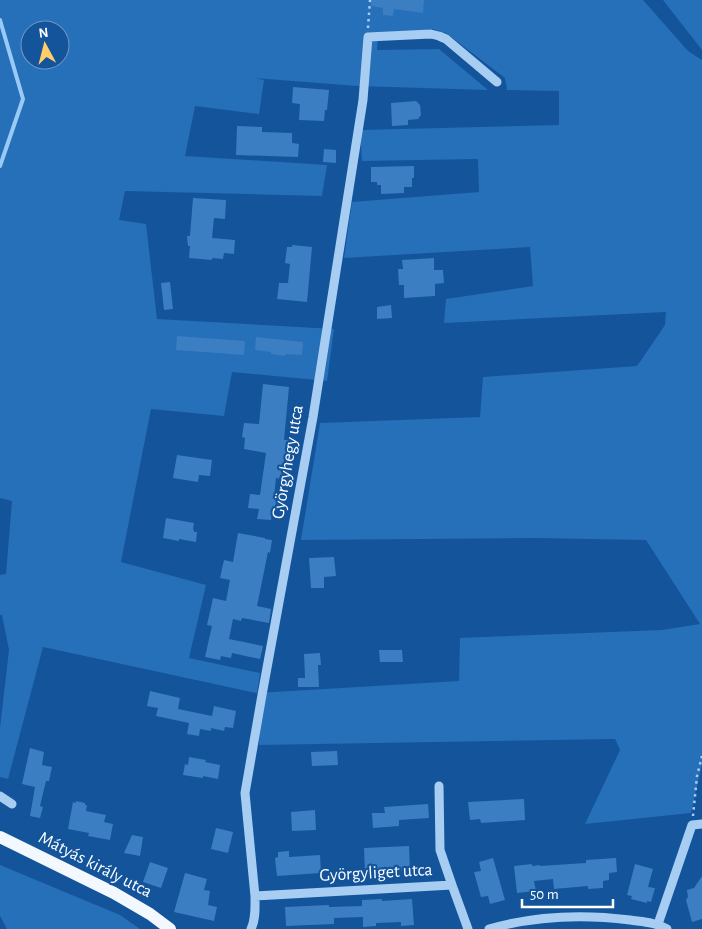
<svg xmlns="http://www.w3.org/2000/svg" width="702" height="929" viewBox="0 0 702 929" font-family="'Alegreya Sans',sans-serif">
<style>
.green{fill:#266fb9;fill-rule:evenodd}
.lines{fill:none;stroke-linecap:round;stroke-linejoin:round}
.stream{stroke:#99c9f6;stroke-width:4}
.building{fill:#3c7ec2}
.path{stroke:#a7cdf3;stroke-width:2.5;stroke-dasharray:2.5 4;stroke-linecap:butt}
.minor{stroke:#a7cdf3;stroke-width:9}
.major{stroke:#f3f8ff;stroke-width:12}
.labels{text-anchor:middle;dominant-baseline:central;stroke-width:4.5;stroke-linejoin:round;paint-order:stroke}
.street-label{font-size:18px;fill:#fff;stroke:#13549b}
</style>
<rect width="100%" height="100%" fill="#13549b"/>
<path class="green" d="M0,0h643l45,51 14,9v704l-11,49 -106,11 35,-74 -5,-11 -356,6 2,-40 3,-11 -8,-1 -213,-46 -35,132 -8,-2v-49l9,-78 -7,-35h-2v-40l6,-1 6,-73 -12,-3zM433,29l13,4 59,45 2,12 52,1v34l-199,5 2,31 116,-2 1,33 -127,10 -8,56 186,-11 3,39 -87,13 -2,24 222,-11 -1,13 -28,41 -154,11 -3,40 -160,6 -19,117 234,-2 111,2 54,84 -38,6 -202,8 -1,43 -202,12 3,-20 -71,-15 17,-73 -85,-23 30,-153 73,7 8,-44 95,9 7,-52 -177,-10 -11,-95 -27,-4 6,-29 197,5 5,-31 -142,-9 10,-50 64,8 5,-34 -10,-2 103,8 131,4 -49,-41 -62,1 1,-14zM30,30h30v30h-30z
M663,0h39v50z
M0,865l120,50 20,14h-133l-7,-13z"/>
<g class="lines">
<path class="stream" d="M0,20l23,79 -23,67"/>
</g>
<path class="building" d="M371,0h53l-1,13 -29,-4 -1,7 -10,-1v-7l-12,-2z
M293,87l36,3 -2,20h-2l-1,11 -25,-1 1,-16 -8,-1z
M416,101l4,4 1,10 -3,4 -10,1v5l-16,1 -1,-23z
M237,126l25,1v5l30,1v10l7,1 -1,13 -62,-2z
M324,149l12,1v13l-13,-1z
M414,166v12h-2v9h-8v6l-23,1v-9h-4v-3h-6v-15z
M193,198l33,2 -1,19 -11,-1 -2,20 23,2 -1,14 -10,-1 -1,6 -11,-1v2l-23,-2 1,-12h-2l-1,-10h3z
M292,245l20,2 -5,55 -30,-3 2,-16h9l2,-19 -5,-1 2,-16h5z
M434,258v12h9l1,13 -9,1v12l-31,2v-13h-5l-1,-16h5l-1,-9z
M170,282l3,27 -9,1 -3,-27z
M391,305l1,13 -15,1v-12z
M177,336l68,5 -1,14 -68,-5z
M256,337l47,5 -1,13 -16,-1 -1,2 -14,-2v-2l-16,-2z
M263,384l26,3 -5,53h6l-2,16 -3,-1 -3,24 -6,-1 -2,19h3l-2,15 -3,-1 -1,9 -14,-1 2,-10 -11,-1 2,-14 10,1 6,-42 -22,-4 1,-11 -3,-1 2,-14 15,1z
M177,455l35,5 -2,16 -11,-1 -1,7 -25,-4z
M166,518l28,5 -1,7h1v2h3l-1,10 -17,-3v2l-16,-3z
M238,533l27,5v1l7,1 -2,13 -2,-1 -11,54 14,3 -2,14 -27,-5 -1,3 -8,-2 -4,20 34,7 -3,13 -28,-6 -1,5 -10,-2 -1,4 -15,-3 7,-31 -5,-1 6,-27 13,3 4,-21 -10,-2 4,-18 9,2z
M334,557l2,19 -12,1v11h-13l-2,-30z
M379,650h23l1,12h-23z
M320,653l1,12h-3l1,22h-21v-9h7l-1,-24z
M150,691l30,7 -2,11 34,7 2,-10 22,5 -3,17 -8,-1 -1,4 -13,-3v3l-11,-2 -1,7 -12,-2 2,-11 -33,-7 2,-8 -11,-2z
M30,748l14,4 -2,13 10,2 -3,14h-3l-6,25 3,1 -3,11 -10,-2 5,-29 -13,-3z
M337,751l1,14 -26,1 -1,-14z
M189,757l17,3 -1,2 15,3 -2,14 -15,-3v2l-20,-3 2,-11 3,1z
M524,799l1,21 -44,3 -1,-4 -10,1 -2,-18z
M76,801l9,2v2h2l-1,6 20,4 -2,7 9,2 -3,16 -22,-4 1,-3 -21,-4 5,-27 3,1z
M428,804l1,14 -30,2v6l-26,2 -1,-15h13l-1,-6z
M315,810l1,20 -24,1 -1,-19z
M216,828l17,4 -5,21 -17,-4z
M132,835l11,2 -3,19 -16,-3z
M409,846l1,24 -45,3 -1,-25z
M289,851v6l31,-2 1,18 -44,3 -2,-18 3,-1v-5z
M493,858l12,42 -15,4 -2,-8 -7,1 -7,-25 7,-1 -2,-9z
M616,858l1,14 -8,1v7l-6,1v7l-15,1v-3l-34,3 -1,-10 -19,2 2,10 -19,2 -3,-27 18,-2v2l8,-1v1l46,-3v-3z
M150,862l18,6 -7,20 -18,-6z
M635,864l18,5 -5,18 7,1 -4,14 -4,-1v2l-16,-4 1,-3 -5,-1z
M185,873l22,6 -3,11 6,1 -2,14 9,2 -3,14 -40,-9z
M702,876v43l-10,3 -6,-22 2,-3 -1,-7 7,-2z
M382,899v2l30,-2 2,26 -13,1v-4l-25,1v3l-13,1v-10l-29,1v6l-48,2 -1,-19 44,-2v2l33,-1v-6z"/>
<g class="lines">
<path class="path" d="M368,28l2,-28
M693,816l4,-40 5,-20"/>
<path class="minor" d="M439,786l1,64 12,35
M0,796l12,8
M255,896l197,-11 16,44
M658,924l34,-99 10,-1
M251,929c5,-10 4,-22 4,-33l-10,-103 17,-98 51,-278 50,-317 5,-63 63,-3 8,2 7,3 51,43
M489,929c45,-13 94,-15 141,-9 14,2 24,2 37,9"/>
<path class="major" d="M0,837l114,56 36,21 20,15"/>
</g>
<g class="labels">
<g class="street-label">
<text transform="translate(288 462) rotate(-80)">Györgyhegy utca</text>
<text transform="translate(95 865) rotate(27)">Mátyás király utca</text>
<text transform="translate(376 873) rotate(-3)">Györgyliget utca</text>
</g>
</g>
<g transform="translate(45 45) rotate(353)"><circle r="24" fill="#13549b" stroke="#7198c3"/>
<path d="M0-4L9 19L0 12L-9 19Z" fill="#ffcd69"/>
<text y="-8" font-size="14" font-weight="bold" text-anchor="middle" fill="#ffffff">N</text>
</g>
<path d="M522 899v8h91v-8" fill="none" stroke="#ffffff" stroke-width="2.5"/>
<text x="530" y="899" font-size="15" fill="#ffffff" stroke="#13549b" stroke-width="4" paint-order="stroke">50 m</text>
</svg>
